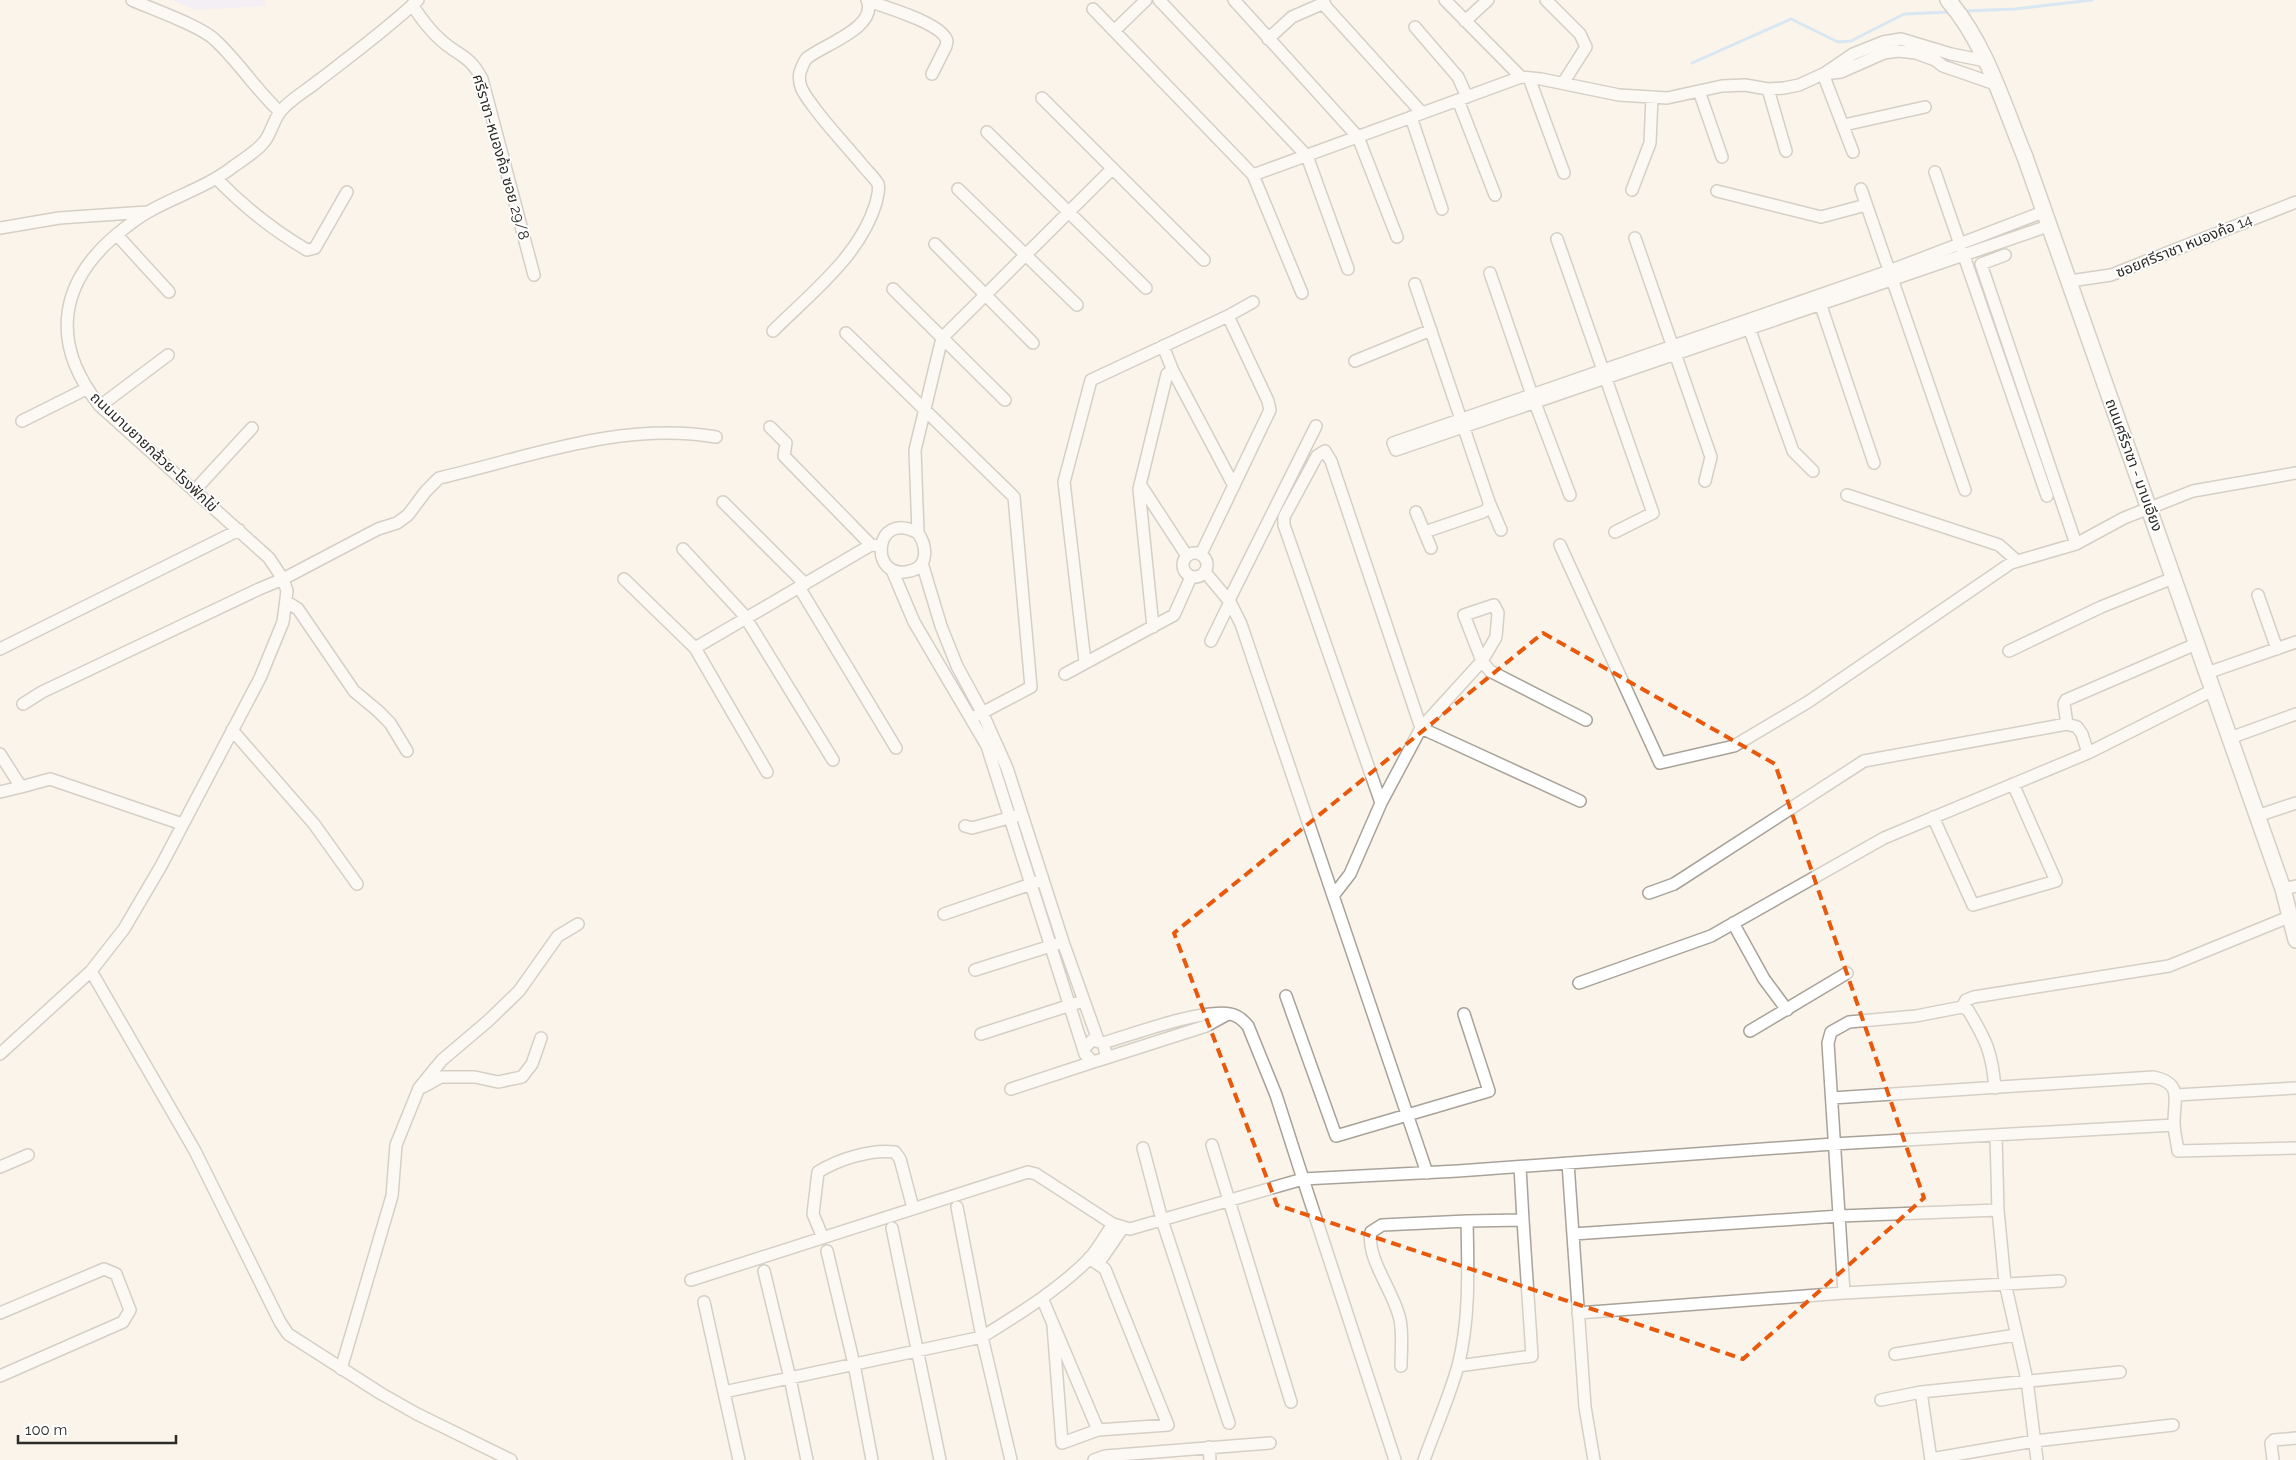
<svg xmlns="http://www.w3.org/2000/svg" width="2296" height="1460" viewBox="0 0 2296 1460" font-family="Raleway,'Noto Sans Thai',sans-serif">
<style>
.education{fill:#eae8fe}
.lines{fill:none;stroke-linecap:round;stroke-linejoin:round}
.stream{stroke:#b0d7f9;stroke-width:3}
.minor-casing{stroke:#a8a299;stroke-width:14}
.major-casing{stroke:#a8a299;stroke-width:18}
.minor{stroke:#fff;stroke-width:11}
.major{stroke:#fff;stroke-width:15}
.marked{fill:none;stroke:#e8590c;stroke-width:4;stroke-dasharray:10 6;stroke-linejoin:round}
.labels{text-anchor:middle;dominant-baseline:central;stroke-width:4;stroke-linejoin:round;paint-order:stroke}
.street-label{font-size:15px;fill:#2d2b27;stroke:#fff}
</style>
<rect width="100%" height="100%" fill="#faf4eb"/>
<path class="education" d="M172,0h92l1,6 -69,4z"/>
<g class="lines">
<path class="stream" d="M1964,11l51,-2 77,-9
M1692,63l99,-44 47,23 13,-1 53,-27 46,-2"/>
<g class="minor-casing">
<path id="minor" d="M132,0c20,9 69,26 83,40 24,22 41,50 65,72
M1159,0l148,156 41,113
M1234,0l124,137 39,100
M1323,0l3,7 96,106
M1445,0l76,77
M1546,0l34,34 6,13 -23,36
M869,1c18,7 73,22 78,40l-1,5 -14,28
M412,5c9,13 18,26 31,37 18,15 27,14 39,37l52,196
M1093,9l160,166 49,118
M1465,21l23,-21
M1415,27l43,50 9,20
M1114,31l32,-31
M1268,39l24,-22 32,-14
M1825,73l28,-19 30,-12 18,-3 50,15 35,7
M1823,74l30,78
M1529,78l35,95
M1768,89l18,62
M1699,91l23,66
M1042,98l162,162
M1458,100l37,95
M1411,117l31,92
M1844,125l81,-18
M987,132l159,156
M1935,172l112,324
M1253,175l268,-98 20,2 78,16 48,3 55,-12 23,-1 23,4 16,-1 15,-3 24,-11 18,-2 43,-19 14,-2 18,2 19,7 8,6 52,18
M217,179c27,28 56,51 90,71l8,-2 32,-56
M958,189l119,116
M1861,189l104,301
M1632,190l18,-47 2,-46
M1717,191l104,26 45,-12
M2043,212l-154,59 -496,172 3,7 652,-224
M0,228l59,-10 88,-6
M117,235l52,57
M1635,238l76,219 -6,24
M1557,239l96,274 -38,19
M935,244l98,99
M2005,255l-24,9 95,280
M1490,273l42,122 38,100
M2070,281l41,-6 185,-73
M1415,284l74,218v6l-6,4 -58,20
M893,289l112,111
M1818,297l56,166
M1747,322l46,129 20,20
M773,331c38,-38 87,-75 103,-128 1,-6 4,-13 2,-19 -3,-6 -10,-12 -14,-17 -17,-21 -36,-40 -51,-61 -8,-11 -16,-20 -13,-34 2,-5 4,-11 7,-14 16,-13 72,-31 60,-58
M846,333l168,164 17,190 -55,29
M1355,361l76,-31
M1173,371l61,115
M100,406l68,-51
M22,421l64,-32
M770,427l16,16 -2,13 87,89
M1140,484l47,72
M194,491l58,-63
M1847,495l152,50 18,16
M723,502l82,82
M1489,502l12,28
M1416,512l15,36
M918,533c-45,-25 -50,49 -8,38 19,-4 17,-25 8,-38l-3,-83 27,-112 170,-169
M1560,545l100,218 74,-17 74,-44 203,-139 65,-19 48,-26 69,-27 103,-18
M683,549l61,66 89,145
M1183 565a12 12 0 1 1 24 0a12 12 0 1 1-24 0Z
M1201,554l69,-144 -2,-9 -40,-85 25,-14
M922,563l19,63 16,40 25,46 25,56 56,174 35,98
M892,570l22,52 73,124 98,308 8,8 10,-3 3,-5 -3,-11 -11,-3 -7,8
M1205,572l25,30 11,22 186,549
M624,579l71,69 72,124
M799,587l97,161
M2258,595l19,54
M1229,600l87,-174
M287,602l11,7 56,82 24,20 12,12 17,28
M1153,627l-14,-138 28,-115 6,-3 -10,-25
M1211,641l19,-39
M695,648l176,-103 10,1
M0,649l239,-119
M2009,651l92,-44 72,-29
M1085,662l-21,-180 27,-102 137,-64
M2207,673l89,-31
M1065,674l109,-59 17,-38
M23,704l19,-12 217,-103 24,-10 95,-50 19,-6 11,-8 18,-24 13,-13c91,-21 182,-57 277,-41
M2067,724l-3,-20 2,-4 130,-56
M232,730l82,94 43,60
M2230,738l66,-24
M0,754l21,33 29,-8 132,45
M0,792l21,-5
M1381,803l-97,-278v-8l33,-61 8,-5 6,10 90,267 159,73
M2257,816l39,-13
M1933,817l40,88 83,-24 -43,-97
M965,826l7,2 44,-12
M2283,889l13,-3
M1649,893l25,-9 190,-123 203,-37 10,3 5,7 6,19
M1333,896l17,-22 31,-71 40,-75 61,-67 14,-24 2,-24 -4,-8 -30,10 18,46 8,10 96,49
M944,914l93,-32
M1733,923l31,56 23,31
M975,970l82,-26
M91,971l104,180 85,171 8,12 92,59 37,21 94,46
M1579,983l132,-47 173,-98 204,-85 125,-63
M1286,996l50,140 153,-45 -25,-77
M1962,1007l4,-7 8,-3 195,-31 120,-49
M1750,1031l97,-58
M981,1034l96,-31
M0,1054l91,-83 33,-42 37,-63 99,-188 23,-56 4,-31 -4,-12 -14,-21 -169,-152c-53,-66 -40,-129 26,-179 7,-5 14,-11 22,-15 28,-16 61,-26 86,-46 10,-7 23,-15 30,-24 7,-8 9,-21 16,-30 9,-12 26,-21 38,-31 34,-26 69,-52 100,-81
M1103,1059l103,-33 22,-12
M423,1087l18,-10h34l23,5 24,-5 10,-13 9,-26
M1011,1089l82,-27
M2176,1095l120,-7
M1832,1098l321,-21c30,6 21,22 21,46 0,9 3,19 4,28l118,-3
M1996,1136l2,74 7,73 22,97 10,80
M1212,1145l79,257
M1143,1148l19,72 67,203
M1568,1163l17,244 9,53
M0,1167l28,-12
M957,1207l25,130 29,123
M892,1228l48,232
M1573,1234l267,-18 158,-6
M823,1238l-10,-24 5,-42c21,-13 53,-23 77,-20l5,7 13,49
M827,1251l27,113 18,96
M1089,1258l16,11 63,156 -70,5
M1098,1264l24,-35
M764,1271l26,107 17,82
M691,1280l337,-108 8,2 77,50 17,5 173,-50 -27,-84 -28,-69c-5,-6 -10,-11 -18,-12 -30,-5 -96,20 -127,29
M1844,1293l-16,-250 3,-11 18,-10 67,-6 46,-9 6,3c18,30 24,42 27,78
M1042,1298l56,132 -36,13 -9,-118
M704,1302l35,158
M0,1313l104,-44 12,5 14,36 -7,12 -123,54
M1578,1313l266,-20 216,-12
M1895,1354l121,-19
M1401,1366c0,-15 2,-32 -1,-46 -5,-27 -34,-61 -29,-88l11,-7 85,-4
M1458,1366l74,-10 -9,-136
M341,1369l51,-173 4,-51 23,-57 23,-28 46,-39 31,-30 39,-55 20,-12
M724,1392l258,-55c37,-23 76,-47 107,-78 9,-10 16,-23 24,-35
M1881,1400l40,-8
M1209,1447l1,13
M1931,1459l104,-18 138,-16
M1094,1460l11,-4 165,-13
M1395,1460l-92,-281 155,-8 375,-27 341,-19
M1424,1460c11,-31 25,-62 34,-94 12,-46 10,-97 9,-145l56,-1 -3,-53
M1931,1460l-10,-68 199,-20
M2273,1460l-2,-17 3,-3 22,-2"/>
</g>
<g class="major-casing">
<path id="major" d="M1948,0c38,44 55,104 77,157l258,732 13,51"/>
</g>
<use href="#minor" class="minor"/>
<use href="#major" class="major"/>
</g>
<path d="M0 0H2296V1460H0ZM1543,633l232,131 149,434 -181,161 -466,-154 -103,-272z" fill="#faf4eb" fill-opacity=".55" fill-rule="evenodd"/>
<path class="marked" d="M1543,633l232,131 149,434 -181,161 -466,-154 -103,-272z"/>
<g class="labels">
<g class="street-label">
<text transform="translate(501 157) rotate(74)">ศรีราชา-หนองค้อ ซอย 29/8</text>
<text transform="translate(2184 246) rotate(-22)">ซอยศรีราชา หนองค้อ 14</text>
<text transform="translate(154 452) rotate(43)">ถนนมาบยายกล้วย-โรงฟักไข่</text>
<text transform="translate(2134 465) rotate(70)">ถนนศรีราชา - มาบเอียง</text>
</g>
</g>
<path d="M18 1435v8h158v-8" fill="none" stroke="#2d2b27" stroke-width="2.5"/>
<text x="25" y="1435" font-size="15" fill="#2d2b27" stroke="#ffffff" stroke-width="4" paint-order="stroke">100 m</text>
</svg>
